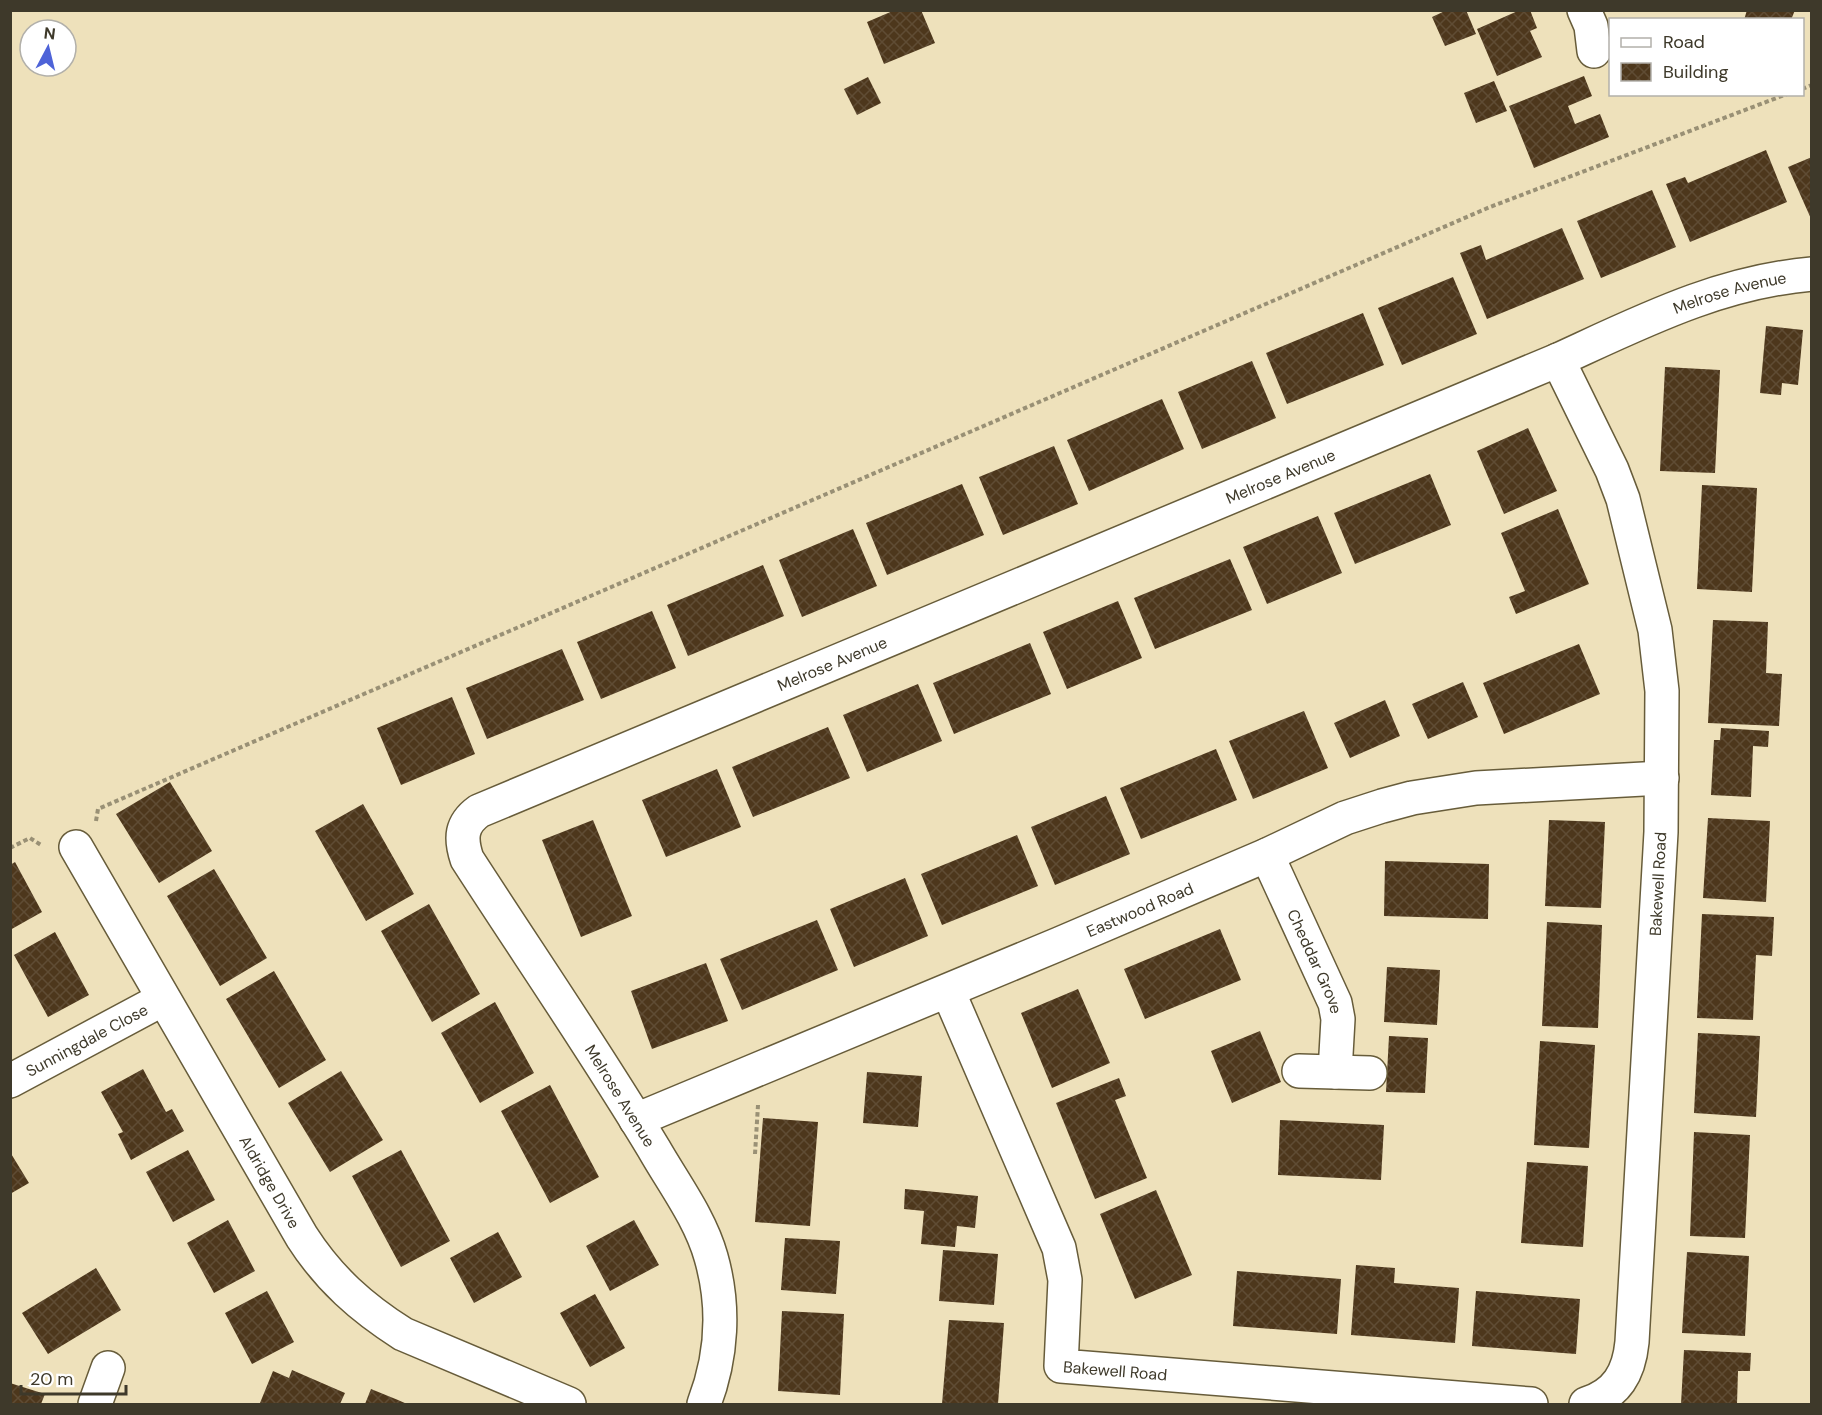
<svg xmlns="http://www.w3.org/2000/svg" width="1822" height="1415" viewBox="0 0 1822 1415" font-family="'DM Sans',sans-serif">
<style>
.building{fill:url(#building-cross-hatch)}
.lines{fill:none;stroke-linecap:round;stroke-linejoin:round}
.street-casing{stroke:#675c3a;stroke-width:36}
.path{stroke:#999075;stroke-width:4;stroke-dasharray:4.5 3;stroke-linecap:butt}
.street{stroke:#fff;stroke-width:33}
.labels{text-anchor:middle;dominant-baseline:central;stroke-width:6;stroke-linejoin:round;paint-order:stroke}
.street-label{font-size:16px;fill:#3e392a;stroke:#fff}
</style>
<defs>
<pattern id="building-cross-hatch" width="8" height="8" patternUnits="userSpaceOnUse" patternTransform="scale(1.5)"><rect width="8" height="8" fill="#4d371c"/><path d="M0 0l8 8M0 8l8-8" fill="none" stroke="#5f4c34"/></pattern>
</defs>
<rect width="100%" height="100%" fill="#eee1bb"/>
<path class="building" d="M895,10h26l14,33 -51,21 -17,-42z
M1447,10h19l10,24 -31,12 -13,-29z
M1520,10h10l7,18 -7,3 12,26 -45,19 -20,-47z
M1747,10h48l-4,10h-47z
M1584,76l8,20 -24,10 7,18 25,-10 9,23 -75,31 -25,-62z
M868,77l13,26 -24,12 -13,-26z
M1494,81l13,30 -31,12 -12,-30z
M1766,150l21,52 -97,40 -24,-58 19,-7 3,6z
M1812,157v64l-24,-54z
M1652,190l24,57 -75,31 -24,-57z
M1562,228l22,51 -97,40 -27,-66 21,-8 5,15z
M1453,277l24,57 -75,31 -24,-57z
M1363,313l21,52 -97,39 -21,-51z
M1766,326l37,4 -5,55 -16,-2 -1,12 -21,-2z
M1252,361l24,57 -74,31 -24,-57z
M1665,367l55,3 -5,103 -55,-2z
M1162,399l22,50 -95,42 -22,-51z
M1528,428l29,63 -53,23 -27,-63z
M1054,446l24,58 -75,31 -24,-58z
M1430,474l21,51 -96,39 -21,-51z
M962,484l22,51 -97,40 -21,-52z
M1702,485l55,3 -5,104 -55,-3z
M1558,509l31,75 -73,30 -7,-17 16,-6 -24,-58z
M1318,516l24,57 -75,31 -24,-57z
M853,529l24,57 -75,31 -23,-57z
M1230,559l22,51 -97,39 -21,-51z
M763,565l21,51 -96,40 -21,-51z
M1118,601l24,57 -75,31 -24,-57z
M652,611l24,57 -75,31 -24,-57z
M1713,620l55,2 -2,51 16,1 -3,52 -71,-3z
M1030,643l21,51 -97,40 -21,-51z
M1579,644l21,50 -96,40 -21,-51z
M562,649l22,51 -97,39 -21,-51z
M1463,682l15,35 -50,22 -16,-35z
M918,684l24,57 -75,31 -24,-57z
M452,697l23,57 -74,31 -24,-57z
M1385,700l15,36 -50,22 -16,-35z
M1304,711l24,57 -75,31 -24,-58z
M828,727l22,51 -97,39 -21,-50z
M1721,728l48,3 -1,16 -15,-1 -2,51 -40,-2 3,-55h6z
M1216,749l21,51 -96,39 -21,-51z
M717,769l24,58 -75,30 -24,-57z
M170,782l42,69 -53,32 -43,-69z
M1106,796l24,58 -75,31 -24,-58z
M363,804l51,90 -48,27 -51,-90z
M1708,818l62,3 -4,81 -63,-4z
M593,820l39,96 -51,21 -39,-97z
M1549,820l56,2 -4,86 -56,-2z
M1017,835l21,51 -96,39 -21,-51z
M1385,861l104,3 -1,55 -104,-3z
M15,862l27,50 -32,18v-65z
M214,869l53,89 -47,28 -53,-90z
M905,878l23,58 -74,31 -24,-58z
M429,904l51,90 -48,28 -51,-91z
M1702,914l72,3 -2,39 -16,-1 -3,65 -56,-2z
M817,920l21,50 -96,40 -22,-51z
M1547,922l55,3 -4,103 -56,-2z
M1220,929l21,51 -96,39 -21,-50z
M55,932l34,63 -41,22 -34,-62z
M706,963l22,58 -76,28 -21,-58z
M1387,967l53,3 -3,55 -53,-3z
M274,971l52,89 -47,28 -53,-89z
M1078,989l32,74 -58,25 -31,-75z
M495,1002l39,71 -54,30 -39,-70z
M1260,1031l21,51 -49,21 -21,-52z
M1698,1033l62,3 -4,81 -62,-4z
M1389,1036l39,2 -3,55 -39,-1z
M1540,1041l55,4 -6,103 -55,-3z
M143,1069l23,43 6,-3 12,22 -53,29 -13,-26 5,-2 -22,-40z
M341,1071l42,69 -53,32 -42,-69z
M867,1072l55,4 -4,51 -55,-4z
M1119,1078l7,18 -11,4 32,78 -52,21 -39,-96z
M550,1085l49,92 -49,26 -49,-92z
M763,1118l55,4 -8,104 -55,-4z
M1280,1120l104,5 -3,55 -103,-5z
M1694,1132l56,3 -5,103 -55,-2z
M188,1150l27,50 -42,22 -27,-50z
M401,1150l49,91 -49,26 -49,-91z
M10,1152l19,31 -19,11z
M1527,1162l61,4 -5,81 -62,-4z
M905,1189l73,7 -3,32 -18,-2 -2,21 -34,-3 3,-33 -20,-2z
M1156,1190l36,85 -57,24 -35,-85z
M228,1220l27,51 -41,22 -27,-50z
M634,1220l25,45 -49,26 -24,-45z
M498,1232l24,45 -48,26 -24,-45z
M785,1238l55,3 -4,53 -55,-4z
M943,1250l55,4 -4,51 -55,-4z
M1687,1252l62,4 -4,80 -63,-3z
M1356,1265l39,3 -1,15 65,5 -4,55 -104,-8z
M96,1268l25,42 -73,44 -26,-41z
M1237,1271l104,8 -4,55 -104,-8z
M267,1291l27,51 -42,22 -27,-51z
M1476,1291l104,8 -4,55 -104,-8z
M595,1294l30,54 -35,19 -30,-54z
M782,1311l62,3 -4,81 -62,-4z
M949,1320l55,3 -6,81h-56z
M1684,1350l67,3 -1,18h-12l-1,33h-56z
M292,1370l53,23 -5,11 -80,-1 13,-32 16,7z
M10,1383l35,11 -4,10h-31z
M371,1389l27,11 9,4h-42z"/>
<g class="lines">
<g class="street-casing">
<g id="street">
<path d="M1584,10l7,16 3,25"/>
<path d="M1558,360l54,110 11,29 32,131 7,61 -1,141 -29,510c-3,31 -15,52 -46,62"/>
<path id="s1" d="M76,847l226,390c27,42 60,71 101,97l166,70"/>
<path id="s2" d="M1267,855l68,148 3,16 -3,53"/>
<path id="s3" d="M948,991l111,257 6,32 -4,86 470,38"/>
<path d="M1299,1071l71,2"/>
<path id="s4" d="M10,1081l153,-82"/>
<path id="s5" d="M636,1120l423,-176 208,-89 78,-37 37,-12 30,-8 64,-10 186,-10"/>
<path d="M95,1404l13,-36"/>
<path id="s6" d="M704,1404c18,-47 21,-98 7,-147 -11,-39 -37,-73 -57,-108 -59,-98 -125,-194 -187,-290 -7,-21 -6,-35 12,-48l1079,-451c83,-38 161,-78 254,-86"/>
</g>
</g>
<path class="path" d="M1802,89l10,-4
M96,821l2,-12 1392,-602 297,-113
M10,848l20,-10 11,7
M755,1154l3,-49"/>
<use href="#street" class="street"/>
</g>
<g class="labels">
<g class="street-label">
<text stroke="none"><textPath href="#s6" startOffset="2026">Melrose Avenue</textPath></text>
<text stroke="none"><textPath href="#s6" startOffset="1540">Melrose Avenue</textPath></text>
<text stroke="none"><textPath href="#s6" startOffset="1054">Melrose Avenue</textPath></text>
<text transform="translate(1658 884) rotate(-87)">Bakewell Road</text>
<text stroke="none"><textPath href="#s5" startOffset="546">Eastwood Road</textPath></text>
<text stroke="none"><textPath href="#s2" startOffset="117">Cheddar Grove</textPath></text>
<text stroke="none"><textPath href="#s4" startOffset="87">Sunningdale Close</textPath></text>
<text transform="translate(620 1096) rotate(58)">Melrose Avenue</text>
<text stroke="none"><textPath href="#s1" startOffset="387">Aldridge Drive</textPath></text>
<text stroke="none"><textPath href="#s3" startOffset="453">Bakewell Road</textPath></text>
</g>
</g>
<rect width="1822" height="1415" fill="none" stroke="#3e392a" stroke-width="24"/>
<rect x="1609" y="18" width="195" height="78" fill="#ffffff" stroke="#b2b0aa" stroke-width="1.5"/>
<rect x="1621" y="38" width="30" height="9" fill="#ffffff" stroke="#b2b0aa" stroke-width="1.5"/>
<text x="1663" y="48" font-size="18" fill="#3e392a">Road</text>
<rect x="1621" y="63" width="30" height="18" fill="url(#building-cross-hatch)" stroke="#b2b0aa" stroke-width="1.5"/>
<text x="1663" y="78" font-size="18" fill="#3e392a">Building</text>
<g transform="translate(48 48) rotate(7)"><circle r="28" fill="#ffffff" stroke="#b2b0aa" stroke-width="1.5"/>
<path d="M0-4.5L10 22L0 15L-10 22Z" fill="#4e63d8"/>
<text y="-9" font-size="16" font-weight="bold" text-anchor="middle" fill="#3e392a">N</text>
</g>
<path d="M21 1385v9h105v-9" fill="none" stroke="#3e392a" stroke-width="3"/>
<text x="30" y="1385" font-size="18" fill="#3e392a" stroke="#ffffff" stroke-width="4.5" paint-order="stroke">20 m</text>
</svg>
